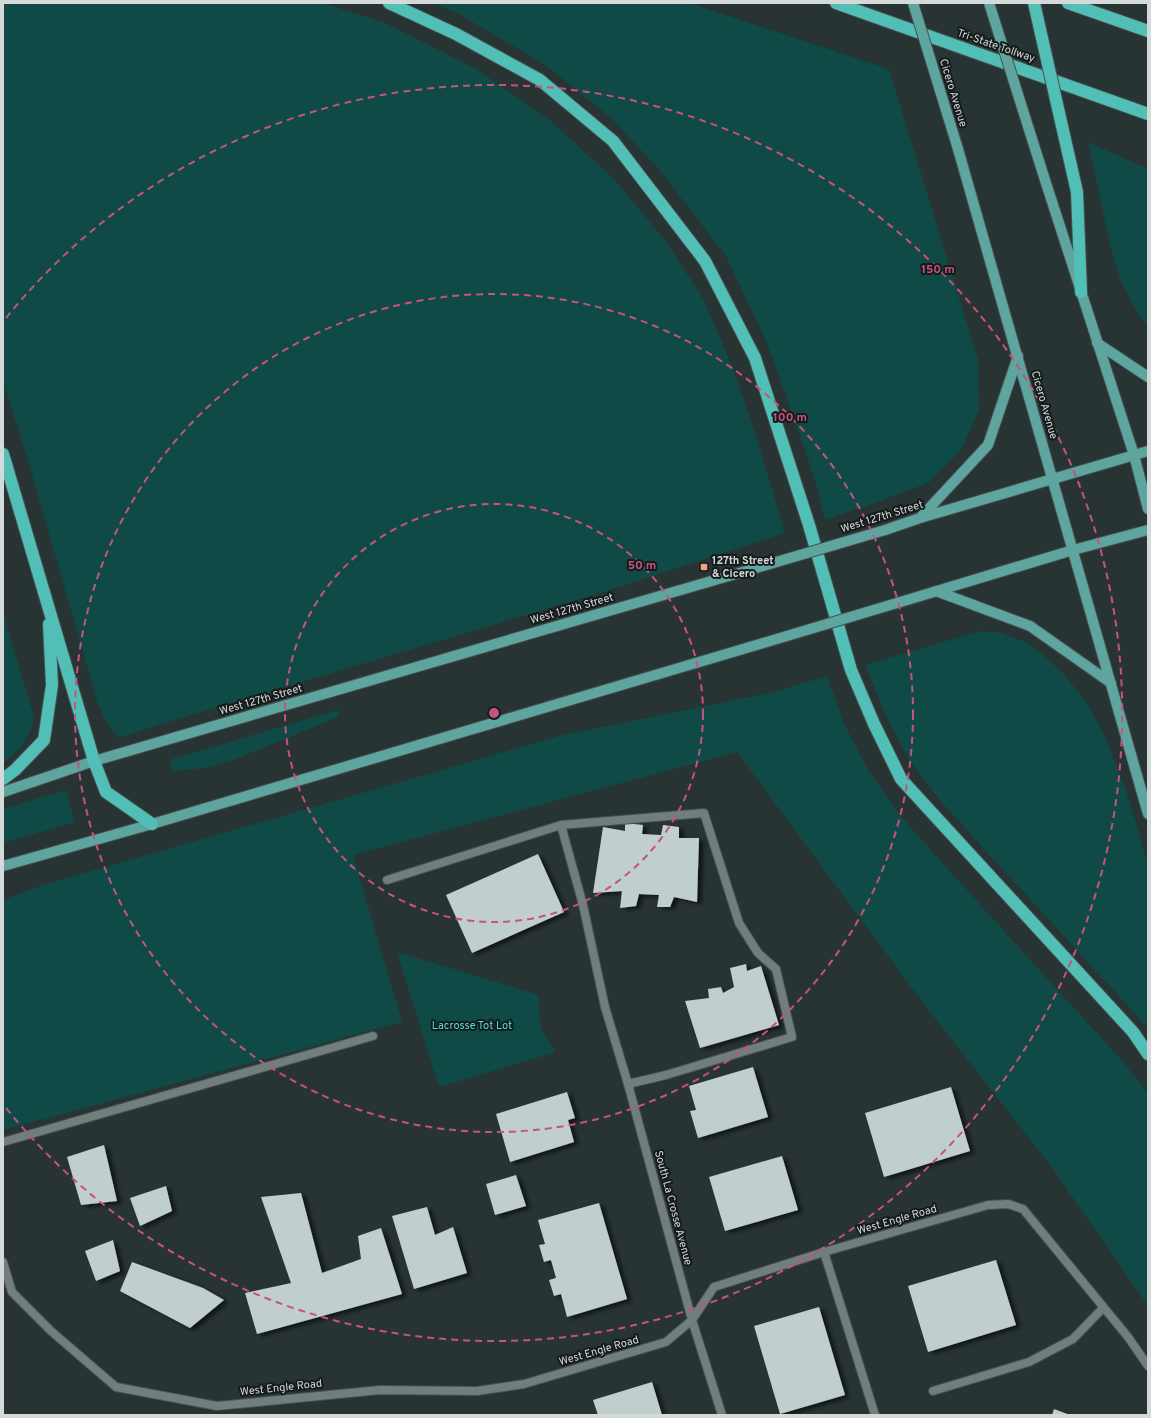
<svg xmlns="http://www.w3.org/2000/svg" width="1151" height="1418" viewBox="0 0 1151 1418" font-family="Overpass,sans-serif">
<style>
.green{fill:#0f4a46}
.building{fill:#c0cfcd;filter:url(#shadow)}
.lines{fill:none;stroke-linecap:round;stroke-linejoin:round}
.service-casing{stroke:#47504f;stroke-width:10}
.minor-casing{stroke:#47504f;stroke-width:10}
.primary-casing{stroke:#47504f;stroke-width:12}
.motorway-casing{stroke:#47504f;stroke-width:14}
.service{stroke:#707e7d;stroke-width:8}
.minor{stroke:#707e7d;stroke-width:8}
.primary{stroke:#5ea5a0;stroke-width:10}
.motorway{stroke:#52bfb7;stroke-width:12}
.primary-bridge-casing{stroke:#47504f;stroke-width:12;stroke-linecap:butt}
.motorway-bridge-casing{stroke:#47504f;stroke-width:14;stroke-linecap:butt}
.primary-bridge{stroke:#5ea5a0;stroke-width:10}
.motorway-bridge{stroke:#52bfb7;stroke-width:12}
.ring{fill:none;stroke:#c75281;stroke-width:2;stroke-dasharray:7 5}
.poi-dot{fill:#f39f83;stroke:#151a1a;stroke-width:1.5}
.labels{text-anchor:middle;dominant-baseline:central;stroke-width:4;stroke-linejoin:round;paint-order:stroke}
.street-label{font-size:11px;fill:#d3dad9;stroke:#151a1a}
.poi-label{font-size:11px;font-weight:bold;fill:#d3dad9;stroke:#151a1a;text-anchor:start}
.park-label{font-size:11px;fill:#54dfd6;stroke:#151a1a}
.centre{fill:#c75281;stroke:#151a1a;stroke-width:2}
.ring-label{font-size:12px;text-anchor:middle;font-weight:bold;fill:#c75281;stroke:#151a1a;stroke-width:4;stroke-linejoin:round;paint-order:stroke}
</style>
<defs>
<filter id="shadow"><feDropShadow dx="4.5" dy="2.5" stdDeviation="2" flood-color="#0009"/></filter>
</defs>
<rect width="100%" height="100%" fill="#283433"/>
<path class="green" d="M3,3h320l62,20 91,46 74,51 63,58 51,61 40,61 28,66 24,70 29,97 -178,58 -436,130 -52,17 -12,-14 -9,-20 -71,-247 -24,-75z
M433,3h256l200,66 89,291 1,50 -18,40 -33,33 -51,19 -52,18 -10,-41 -47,-134 -42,-89 -64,-83 -50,-54 -65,-53 -90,-53z
M1088,142l60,27v157l-12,-16 -16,-30 -9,-31z
M3,607l4,19 27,91 -2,11 -12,21 -17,14z
M980,631l22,2 28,11 30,26 25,30 19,34 22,57 22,72v165l-206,-225 -32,-42 -24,-45 -21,-51z
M827,676l17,48 23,44 34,49 160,177 57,62 30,37v213l-97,-140 -128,-163 -186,-251 -384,103 49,167 -399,108v-230l40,-15 520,-150 211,-43z
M338,710l2,6 -106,44 -28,8 -34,3 -3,-11z
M66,790l9,32 -72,21v-34z
M397,952l142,43c-1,27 1,36 17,57l-117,35z"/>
<path class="building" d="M625,823l18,2 -1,9 19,1 2,-10 16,2v11h20l-2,64 -23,-5 -4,10h-13l2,-12 -20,-1 -3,12 -16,2 2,-17 -29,2 10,-66 22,4z
M538,854l26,58 -92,41 -26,-58z
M746,964l1,7 14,-5 18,59 -79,23 -15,-47 24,-3 -1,-9 13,-2 2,6 11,-6 -4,-19z
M753,1067l15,50 -70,21 -8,-27 6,-1 -7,-24z
M951,1087l19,64 -86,26 -19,-64z
M567,1092l8,26 -7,2 6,22 -64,20 -14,-48z
M104,1145l13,56 -36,4 -14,-48z
M782,1156l16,54 -73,21 -16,-54z
M516,1175l10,31 -31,9 -9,-31z
M166,1186l6,25 -32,15 -10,-28z
M301,1193l21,80 39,-14 -3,-23 23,-8 21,66 -145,40 -12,-41 46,-10 -30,-86z
M599,1203l28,96 -60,18 -6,-23 -7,2 -5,-16 7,-2 -5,-18 -7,2 -5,-17 6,-1 -7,-24z
M427,1207l8,28 18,-8 14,46 -53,16 -22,-73z
M113,1240l7,31 -24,10 -11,-30z
M996,1260l20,65 -88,27 -20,-66z
M132,1262l71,26 21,12 -34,28 -70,-37z
M819,1307l26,88 -65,19 -26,-88z
M652,1382l10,33h-64l-5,-15z
M1054,1409l16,6h-18z"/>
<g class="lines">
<g class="service-casing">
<path id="service" d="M561,825l143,-12 35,110 19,30 18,16 16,68 -126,38 -38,9
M387,880l174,-55 22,80 22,102
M3,1142l370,-106
M824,1252l51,163
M933,1391l96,-29 44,-23 30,-31"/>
</g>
<g class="minor-casing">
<path id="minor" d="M605,1007l23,77 64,236 30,95
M3,1262l9,30 39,39 65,56 101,19 163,-16 97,1 47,-7 142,-42 26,-22 22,-33 110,-35 164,-47 20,-1 15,5 105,128 20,29"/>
</g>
<g class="primary-casing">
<path id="primary" d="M958,149l190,665
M1045,180l89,275 14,54
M1097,343l51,34
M920,518l68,-73 30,-89
M885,530l35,-12 228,-67
M936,591l94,35 81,57
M907,600l166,-50 75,-20
M3,792l91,-31 645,-188
M3,866l149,-42 608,-180"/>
</g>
<g class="motorway-casing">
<path id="motorway" d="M389,3l67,31 84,46 73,61 92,120 50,97 54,167 42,145 23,54 27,55 232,253 15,22
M836,3l312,111
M1068,3l80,28
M1077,192l4,100
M3,454l91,307 12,31 46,32
M3,779l12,-9 29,-30 8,-55 -3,-61"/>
</g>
<use href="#service" class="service"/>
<use href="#minor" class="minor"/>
<use href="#primary" class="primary"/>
<use href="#motorway" class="motorway"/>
<g class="primary-bridge-casing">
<path id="primary-bridge" d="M913,3l45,146
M989,3l56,177
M739,573l146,-43
M760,644l147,-44"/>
</g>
<g class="motorway-bridge-casing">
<path id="motorway-bridge" d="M1034,3l43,189"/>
</g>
<use href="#primary-bridge" class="primary-bridge"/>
<use href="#motorway-bridge" class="motorway-bridge"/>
</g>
<g class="ring">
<circle cx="494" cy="713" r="209"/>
<circle cx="494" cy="713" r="419"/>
<path d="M6 318A628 628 0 1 1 6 1108"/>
</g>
<rect class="poi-dot" x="700" y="563" width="8" height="8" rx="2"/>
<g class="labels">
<g class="street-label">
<text transform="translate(996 46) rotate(19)">Tri-State Tollway</text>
<text transform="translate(953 93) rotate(73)">Cicero Avenue</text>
<text transform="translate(1044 405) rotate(74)">Cicero Avenue</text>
<text transform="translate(882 517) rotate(-17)">West 127th Street</text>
<text transform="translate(572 609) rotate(-16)">West 127th Street</text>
<text transform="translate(261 700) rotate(-16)">West 127th Street</text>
<text transform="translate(673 1208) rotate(75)">South La Crosse Avenue</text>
<text transform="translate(897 1220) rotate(-16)">West Engle Road</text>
<text transform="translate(599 1351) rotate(-16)">West Engle Road</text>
<text transform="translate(281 1388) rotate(-6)">West Engle Road</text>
</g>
<g class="poi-label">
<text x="712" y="561">127th Street<tspan x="712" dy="13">&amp; Cicero</tspan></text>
</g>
<g class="park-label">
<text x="472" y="1026">Lacrosse Tot Lot</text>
</g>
</g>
<circle cx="494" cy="713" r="6" class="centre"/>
<g class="ring-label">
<text x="938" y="273">150 m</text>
<text x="790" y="421">100 m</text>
<text x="642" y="569">50 m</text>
</g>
<rect width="1151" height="1418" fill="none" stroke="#d3dad9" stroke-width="8"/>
</svg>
